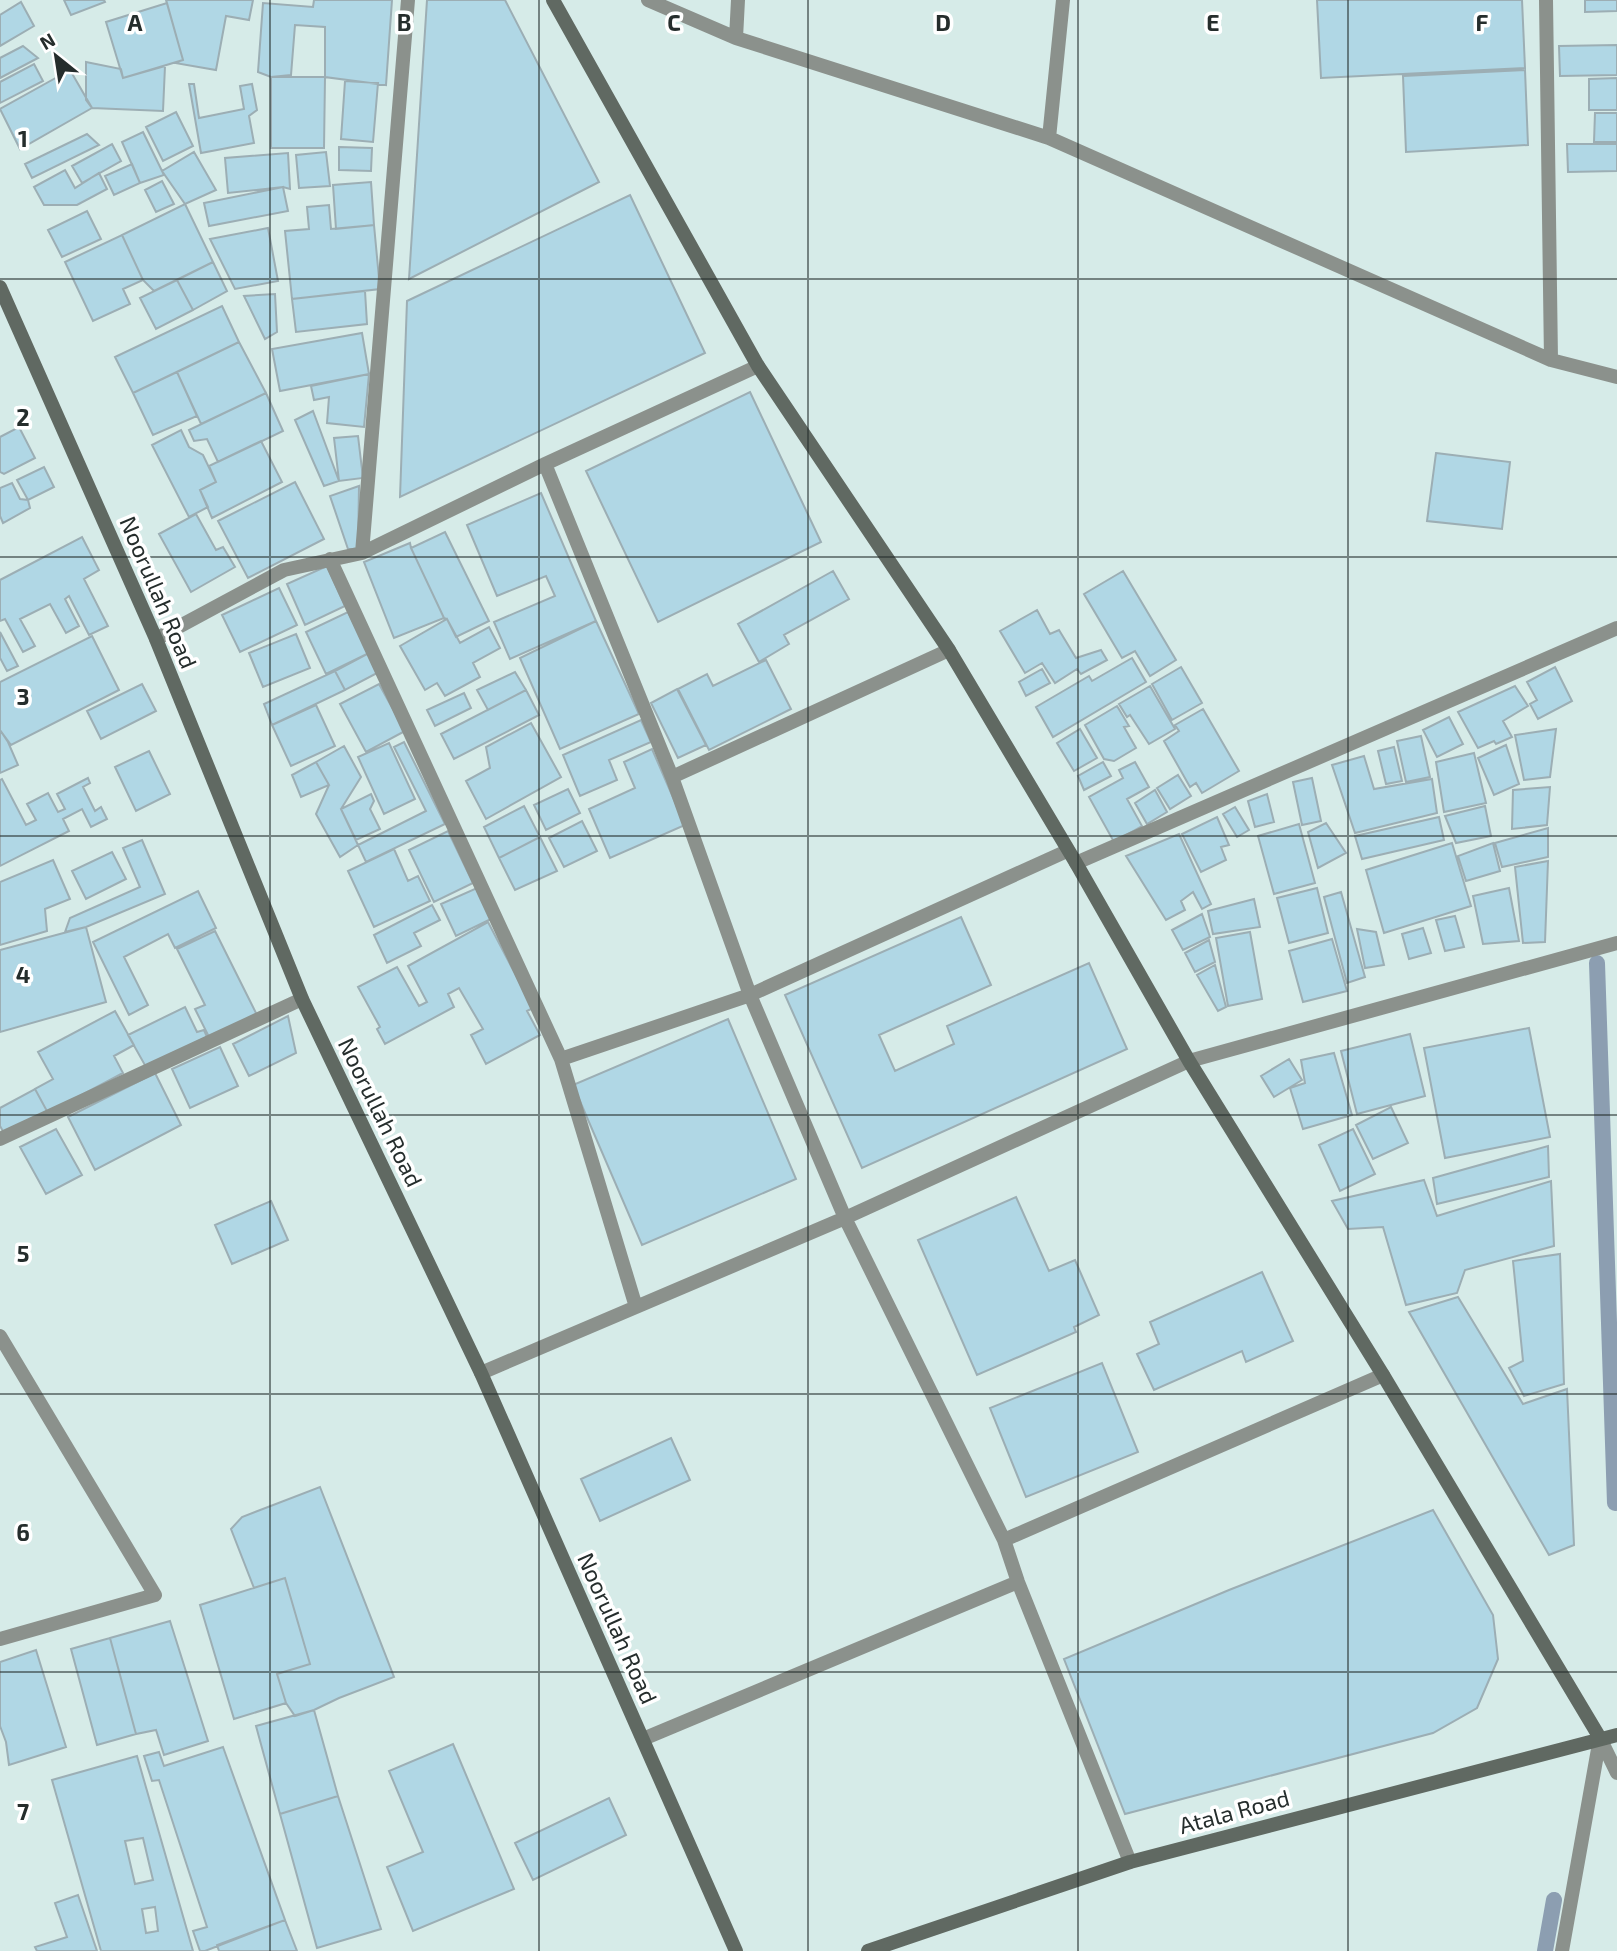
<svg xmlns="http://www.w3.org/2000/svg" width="1617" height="1951" viewBox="0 0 1617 1951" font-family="'Exo 2',sans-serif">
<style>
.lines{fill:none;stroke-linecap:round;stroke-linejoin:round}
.stream{stroke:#8c9eb1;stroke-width:16}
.building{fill:#b0d7e5;stroke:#9caeb4;stroke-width:2;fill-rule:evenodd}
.street{stroke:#8b918c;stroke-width:14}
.secondary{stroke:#606962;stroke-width:14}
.grid{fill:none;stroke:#252d2c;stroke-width:2;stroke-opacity:0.55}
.labels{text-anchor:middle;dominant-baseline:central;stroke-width:7;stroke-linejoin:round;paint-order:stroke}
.street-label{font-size:23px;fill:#252d2c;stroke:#fff}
.grid-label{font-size:23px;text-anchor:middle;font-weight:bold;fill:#252d2c;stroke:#fff;stroke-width:7;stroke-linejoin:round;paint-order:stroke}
</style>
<rect width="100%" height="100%" fill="#d6ebe8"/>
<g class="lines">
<path class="stream" d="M1597,963l18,540
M1545,1951l9,-51"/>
</g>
<path class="building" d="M64,0h40l1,2 -34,13z
M166,0h87l-4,20 -23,-4 -10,54 -41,-7 8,-3z
M314,0h78l-6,85 -61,-8v-50l-30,-2 -4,50 -20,2 -13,-5 5,-69 50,4z
M427,0h78l94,182 -190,97z
M1317,0h205l3,68 -204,10z
M1585,0h32v11l-32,1z
M21,2l13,24 -34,20v-31z
M167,3l16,57 -60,18 -17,-56z
M1617,45v30l-57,1 -1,-30z
M23,46l15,12 -38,20v-20z
M86,62l35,7 2,9 42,-12 -2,45 -71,-3 -6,-8z
M34,64l9,17 -43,22v-21z
M70,70l22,38 -72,41 -20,-40z
M1525,70l3,75 -122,7 -3,-76z
M271,77h54l-1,71h-53z
M1617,78v32h-28v-31z
M345,81l33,2 -5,59 -32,-3z
M189,84h5l5,34 45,-9 -4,-23 12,-2 5,26 -8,6 5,27 -53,10z
M176,112l17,34 -30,15 -17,-34z
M1595,113h22v29h-23z
M143,132l21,43 -24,8 -18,-41z
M87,134l12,11 -67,33 -7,-14z
M112,144l9,17 -39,22 -10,-17z
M1567,144h50v27l-49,1z
M339,147l33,1 -1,23 -32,-1z
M194,152l22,38 -31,14 -23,-33z
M326,152l4,34 -31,2 -3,-33z
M288,153l2,36 -7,-2 -55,6 -3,-35z
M132,164l8,19 -26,12 -9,-19z
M65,170l10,18 24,-15 8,16 -30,16h-33l-10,-18z
M162,181l12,23 -18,8 -11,-22z
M371,182l3,43 -38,4 -3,-44z
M283,187l5,24 -79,15 -5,-23z
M630,195l75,158 -305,144 7,-196z
M185,204l28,58 -59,29 -11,-11 -21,-45z
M329,205l2,24 43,-4 6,64 -88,10 -7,-68 24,-2 -2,-22z
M87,211l14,28 -39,18 -14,-27z
M268,228l10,53 -43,8 -25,-50z
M122,235l21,45 -20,9 7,15 -37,17 -28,-59z
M213,262l14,29 -34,19 -16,-30z
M177,280l16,30 -37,19 -16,-31z
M365,291l2,33 -71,8 -4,-33z
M275,294l2,38 -12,7 -21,-43z
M222,306l17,36 -106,51 -18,-36z
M362,333l7,41 -89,17 -8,-42z
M239,342l27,51 -65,31 -24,-52z
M177,372l20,44 -44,19 -20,-42z
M369,374l-5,53 -37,-4 2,-26 -15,3 -3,-14z
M750,392l71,150 -163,80 -72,-151z
M266,393l17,38 -65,31 -11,-23 -13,2 -5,-11z
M313,411l26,70 -15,5 -29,-66z
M19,427l16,31 -31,16 -4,-2v-35z
M181,430l8,17 14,8 13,27 -16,8 8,17 -19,10 -37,-72z
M358,436l5,42 -24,3 -5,-43z
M261,441l21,41 -70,36 -12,-28 16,-8 -7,-16z
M1436,453l74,9 -8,67 -75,-8z
M44,467l10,20 -26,13 -11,-20z
M295,482l29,57 -76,39 -30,-57z
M12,483l8,16 8,1 2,8 -27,15 -3,-7v-28z
M359,486l-1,63h-10l-18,-53z
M541,493l55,128 -86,38 -16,-37 61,-26 -9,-20 -49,20 -30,-71z
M196,514l20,36 7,-3 12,20 -44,25 -32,-58z
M445,532l44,89 -33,16 -9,-18 -3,-1 -33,-70z
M82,537l17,33 -15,9 24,47 -19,9 -20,-39 -4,3 14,27 -13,7 -16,-29 -30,15 15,27 -12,6 -18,-33 -5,2v-41z
M410,543l1,5 33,70 -50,20 -30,-76z
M327,566l18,40 -40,19 -18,-41z
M833,571l16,28 -65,36 5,9 -30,18 -21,-38z
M1123,571l53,89 -26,16 -15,-25 -13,7 -38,-64z
M279,588l18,37 -57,27 -18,-37z
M1037,610l13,24 9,-4 17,28 25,-8 6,10 -26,14 -4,-5 -22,14 -13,-20 -17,10 -25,-42z
M348,612l21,41 -43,21 -20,-42z
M447,619l13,24 29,-16 11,21 -27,15 7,14 -35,19 -8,-13 -12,7 -25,-44z
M596,621l43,93 -79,35 -40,-91z
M0,632l18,34 -11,5 -7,-13z
M296,634l14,34 -47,19 -14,-34z
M92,636l27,54 -108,55 -11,-15v-48z
M369,653l10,19 -34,18 -10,-19z
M1132,658l14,24 -93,55 -17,-30 53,-31 3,5z
M766,660l25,49 -82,41 -31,-61 29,-15 6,12z
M1181,667l21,36 -30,17 -20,-36z
M1555,667l17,34 -34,18 -8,-15 7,-4 -10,-18z
M1042,669l8,14 -24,13 -7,-14z
M335,671l10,19 -73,35 -8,-21z
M515,672l11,18 -38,20 -11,-20z
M142,684l14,27 -55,28 -14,-28z
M379,684l26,47 -39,21 -26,-48z
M1150,686l25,43 -26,15 -19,-29 -3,2 -8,-13z
M1515,686l13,20 -25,15 9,16 -16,7 -2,-3 -16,7 -20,-36z
M677,689l29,56 -28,13 -27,-55z
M526,690l13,25 -85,44 -13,-25z
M464,693l7,15 -36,18 -8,-16z
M316,705l19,41 -44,20 -19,-41z
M1117,706l12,20 -5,1 12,21 -22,13 -10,-2 -19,-34z
M1203,709l36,62 -37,22 -6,-10 -6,4 -26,-46 15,-10 -4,-6z
M1449,717l14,27 -26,13 -14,-27z
M641,720l10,22 -42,18 8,20 -37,16 -17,-41z
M531,723l30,54 -75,42 -20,-38 24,-13 -4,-21z
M1080,729l17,29 -23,13 -17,-28z
M1556,729l-6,48 -26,3 -9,-45z
M0,730l8,12 10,23 -18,8z
M1421,736l9,41 -24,5 -9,-41z
M404,742l41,82 -79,38 -8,-17 68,-34 -32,-64z
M389,743l26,56 -31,15 -26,-57z
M1506,745l13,39 -25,11 -16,-37z
M344,746l17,31 -20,32 17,36 -18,12 -24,-43 13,-29 -13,-23z
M1394,747l8,34 -16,3 -8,-33z
M652,749l33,76 -75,33 -21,-49 46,-21 -11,-26z
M149,751l21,43 -34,17 -21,-44z
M1474,753l12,50 -42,9 -8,-50z
M1364,756l10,33 58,-10 5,34 -82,20 -23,-68z
M316,762l13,23 -28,12 -9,-22z
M1103,762l8,14 -27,14 -6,-14z
M1135,762l14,25 -22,12 15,27 -28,16 -25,-45 34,-19 -4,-8z
M1178,775l13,21 -21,13 -13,-21z
M88,778l2,5 -7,4 12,24 6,-4 6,12 -16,8 -9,-18 -19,10 6,12 -69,35v-86l2,-1 24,46 10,-5 -9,-16 21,-11 10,19 7,-3 -8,-15z
M1312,778l9,43 -19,4 -9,-43z
M1550,787l-3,38 -35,4 1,-39z
M568,789l12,24 -34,17 -12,-25z
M1155,790l12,22 -20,12 -12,-21z
M371,794l3,7 -4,8 10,20 -24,11 -15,-31z
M1267,794l7,28 -19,5 -7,-26z
M524,806l16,31 -41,21 -15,-31z
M1485,806l6,30 -35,7 -11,-27z
M1235,807l14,23 -12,7 -14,-23z
M1217,817l12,28 -8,2 5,13 -25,12 -19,-38z
M1439,817l5,23 -82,19 -7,-23z
M582,821l15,30 -33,16 -15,-29z
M1326,823l20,30 -28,15 -10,-36z
M1299,824l16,59 -41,11 -16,-58z
M1548,828v29l-46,10 -7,-24z
M448,831l25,52 -39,19 -25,-52z
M1179,834l32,70 -9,5 -9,-17 -12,9 4,9 -19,10 -40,-64z
M540,837l17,34 -42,19 -16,-32z
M142,840l23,54 -79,33 -21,5 5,-14 70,-31 -17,-39z
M1452,843l19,63 -87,27 -18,-63z
M1493,843l7,28 -34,10 -8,-25z
M394,849l14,32 10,-5 12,25 -56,26 -26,-56z
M112,852l14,27 -40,20 -14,-28z
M53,860l17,39 -25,10 2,22 -47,14v-63z
M1548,861l-3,81 -22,1 -8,-76z
M477,888l14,31 -35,17 -15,-32z
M1317,888l11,45 -39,10 -12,-45z
M1509,888l10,53 -36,3 -10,-48z
M198,891l18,37 -41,20 -7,-14 -44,23 24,48 -19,10 -36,-73z
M1341,892l24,85 -18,6 -23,-86z
M1254,899l6,28 -47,7 -5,-23z
M432,905l8,15 -26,13 7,13 -34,17 -13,-28z
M1202,914l8,23 -27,13 -11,-20z
M1455,916l9,31 -19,4 -9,-31z
M961,917l30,68 -112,50 16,36 59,-27 -7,-18 142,-63 38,86 -265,119 -77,-173z
M488,922l45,86 -6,3 13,24 -54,29 -15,-29 12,-6 -24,-41 -11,6 6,13 -69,37 -8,-15 3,-2 -22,-40 39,-20 22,39 8,-4 -19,-36z
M86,927l20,75 -106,30v-82z
M1423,928l8,25 -22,6 -7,-25z
M1357,929l19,3 8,33 -19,3z
M215,931l42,84 -47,24 -15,-30 10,-4 -28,-56z
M1250,932l12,67 -34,7 -12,-68z
M1332,939l15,52 -44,11 -14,-51z
M1209,940l6,22 -20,10 -10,-19z
M1215,965l11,42 -8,4 -21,-36z
M185,1007l12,25 7,-2 3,7 -61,30 -18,-32z
M115,1011l19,34 -20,11 9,17 -75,40 -13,-24 18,-10 -15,-27z
M288,1016l8,37 -47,23 -16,-32z
M728,1019l68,160 -154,66 -69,-160z
M1529,1028l21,109 -105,21 -21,-110z
M1410,1034l15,62 -68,18 -16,-63z
M220,1047l18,39 -48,22 -18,-39z
M1334,1053l18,62 -49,14 -13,-41 15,-5 -4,-23z
M1289,1059l13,21 -28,17 -13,-21z
M155,1073l26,52 -86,45 -27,-53z
M35,1089l13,24 -44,20 -4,-7v-18z
M1391,1107l17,36 -35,16 -17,-34z
M56,1129l26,46 -36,19 -26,-47z
M1353,1129l22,45 -35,17 -21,-46z
M1548,1146l1,31 -112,27 -4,-26z
M1424,1180l13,36 114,-35 3,65 -89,24 -8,23 -51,12 -23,-78 -35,2 -16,-28z
M1016,1197l33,74 26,-11 24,55 -25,12 2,5 -99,43 -59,-135z
M271,1201l17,39 -56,24 -17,-39z
M1560,1254l4,130 -40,12 -15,-28 14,-7 -10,-100z
M1262,1272l31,69 -47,21 -4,-11 -88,39 -17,-36 22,-10 -9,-22z
M1458,1297l65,107 44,-15 7,156 -25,10 -140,-243z
M1102,1363l36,89 -112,45 -36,-89z
M671,1438l19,42 -90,41 -19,-42z
M320,1487l74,190 -55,21 -25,12 -19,6 -9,-13 -9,-29 33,-10 -25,-86 -31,10 -23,-59 11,-12z
M1433,1510l60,105 5,44 -21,49 -44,25 -308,81 -61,-155 165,-69z
M285,1578l25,86 -33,10 9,29 -52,16 -34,-114z
M170,1621l38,120 -44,14 -8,-25 -20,4 -26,-96z
M110,1638l26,96 -39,11 -26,-96z
M36,1650l30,97 -57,18 -3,-23 -6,-16v-64z
M314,1710l24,86 -58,18 -24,-88z
M453,1744l61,145 -101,42 -26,-64 36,-15 -34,-81z
M223,1747l62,173 -80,31h-5l-7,-20 14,-4 -48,-147 -7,1 -8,-25 15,-4 5,14z
M137,1756l56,195h-92l-49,-171zM143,1838l10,42 -18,4 -10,-43zM155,1907l3,24 -12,2 -4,-24z
M338,1796l43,133 -64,19 -37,-134z
M609,1798l17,37 -93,45 -18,-37z
M78,1895l19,56h-60l-2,-4 32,-10 -12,-34z
M285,1920l12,31h-78l-2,-6z"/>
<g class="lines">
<path class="street" d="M648,0l88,38 313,100 502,222 66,17
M1546,0l5,360
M736,38l2,-38
M1049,138l14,-138
M545,464l127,313 78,218 95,223 159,322 14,42 112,280
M362,553l46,-553
M330,559l231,500 75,248
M156,639l128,-69 78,-17 183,-89 213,-98
M672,777l277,-127
M1076,863l541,-235
M561,1059l189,-64 317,-144
M0,1139l302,-140
M0,1336l155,259 -155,44
M481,1373l364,-155 344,-157 428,-118
M1004,1540l379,-165
M1600,1738l17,35
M643,1739l375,-157
M1562,1951l38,-213"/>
<path class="secondary" d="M553,0l205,366 191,284 127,213 113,198 194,314 217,363
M0,287l156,352 146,360 179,374 255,578
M868,1951l262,-89 487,-127"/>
</g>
<path class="grid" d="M270,0v1951M539,0v1951M808,0v1951M1078,0v1951M1348,0v1951M0,279h1617M0,557h1617M0,836h1617M0,1115h1617M0,1394h1617M0,1672h1617"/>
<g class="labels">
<g class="street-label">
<text transform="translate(159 592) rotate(67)">Noorullah Road</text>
<text transform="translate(381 1112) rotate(64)">Noorullah Road</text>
<text transform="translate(618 1628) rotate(66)">Noorullah Road</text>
<text transform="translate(1234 1811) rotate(-15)">Atala Road</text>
</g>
</g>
<g class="grid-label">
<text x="135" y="31">A</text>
<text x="404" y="31">B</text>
<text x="674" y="31">C</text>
<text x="943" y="31">D</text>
<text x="1213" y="31">E</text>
<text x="1482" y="31">F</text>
<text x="23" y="147">1</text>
<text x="23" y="426">2</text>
<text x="23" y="705">3</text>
<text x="23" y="983">4</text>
<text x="23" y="1262">5</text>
<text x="23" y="1541">6</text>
<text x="23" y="1820">7</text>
</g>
<g transform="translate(56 56) rotate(330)" stroke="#ffffff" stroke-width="5" paint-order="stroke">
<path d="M0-5L12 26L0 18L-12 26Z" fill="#252d2c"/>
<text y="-10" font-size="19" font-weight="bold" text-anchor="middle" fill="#252d2c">N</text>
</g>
</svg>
